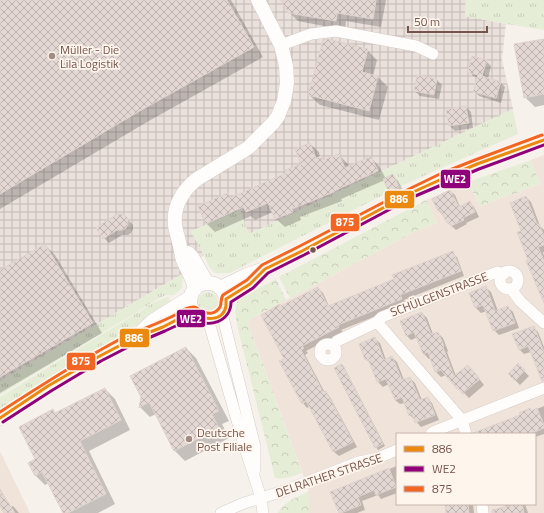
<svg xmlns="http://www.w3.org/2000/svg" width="544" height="513" viewBox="0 0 544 513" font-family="'Titillium Web',sans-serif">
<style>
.residential{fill:#f0e3da;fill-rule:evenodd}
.industrial{fill:url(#industrial-grid)}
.grass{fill:url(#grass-tufts)}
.forest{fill:url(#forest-crowns)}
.shadow{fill:#0003}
.building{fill:url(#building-cross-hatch);stroke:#e0d3ce}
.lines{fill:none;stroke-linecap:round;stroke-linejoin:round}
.minor-casing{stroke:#d6cdc8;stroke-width:12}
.tertiary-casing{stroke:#d6cdc8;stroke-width:15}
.minor{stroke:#fefdfc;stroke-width:11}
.tertiary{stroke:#fefdfc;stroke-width:14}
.bus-1-casing{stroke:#fef5ed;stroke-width:6}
.bus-2-casing{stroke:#fef5ed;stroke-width:6}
.bus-3-casing{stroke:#fef5ed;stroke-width:6}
.bus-1{stroke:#eb880e;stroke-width:3}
.bus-2{stroke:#91007b;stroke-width:3}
.bus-3{stroke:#f26522;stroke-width:3}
.poi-dot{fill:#a28c84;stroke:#fef5ed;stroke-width:1.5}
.bus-dot{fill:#75554c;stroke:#fef5ed;stroke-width:1.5}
.labels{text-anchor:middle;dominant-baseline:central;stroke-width:3.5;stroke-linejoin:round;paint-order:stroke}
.poi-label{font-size:12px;fill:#75554c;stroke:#fef5ed;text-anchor:start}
.street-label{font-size:12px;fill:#75554c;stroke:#fef5ed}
.line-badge{stroke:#fef5ed;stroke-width:1.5}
.badge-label{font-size:11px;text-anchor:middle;font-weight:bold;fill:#fff}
</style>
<defs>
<pattern id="industrial-grid" width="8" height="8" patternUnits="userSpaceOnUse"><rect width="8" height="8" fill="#eae1dc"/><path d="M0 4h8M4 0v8" fill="none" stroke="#c2b9b5"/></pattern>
<pattern id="grass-tufts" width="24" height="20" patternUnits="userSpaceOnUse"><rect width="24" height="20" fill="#e6edd7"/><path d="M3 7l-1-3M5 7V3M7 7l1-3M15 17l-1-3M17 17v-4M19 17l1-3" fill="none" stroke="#c9cdba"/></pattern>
<pattern id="forest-crowns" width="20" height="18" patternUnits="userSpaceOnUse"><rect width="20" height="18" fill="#e6edd7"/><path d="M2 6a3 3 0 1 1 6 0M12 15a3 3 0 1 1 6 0" fill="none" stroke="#c9cdba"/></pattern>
<pattern id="building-cross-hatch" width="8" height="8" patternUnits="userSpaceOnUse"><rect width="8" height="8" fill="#e3d8d3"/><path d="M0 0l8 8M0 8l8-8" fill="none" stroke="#bdb2ad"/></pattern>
</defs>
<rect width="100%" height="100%" fill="#f7f1ec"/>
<path class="residential" d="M544,155v358h-235v-22l-62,-170 169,-90 21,-8 -11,-23 42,-18 12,24 60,-22 -9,-24zM397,434h138v70h-138z
M0,451l30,62h-30z"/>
<path class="industrial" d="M0,0h466l-1,16 41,8 -4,35 11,50 -264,125 -58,-3 13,24 -22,19 -182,107z"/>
<path class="grass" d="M466,0h78v30l-38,-6 -41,-8z
M513,109l5,25 -119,53 -169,86h-15l-5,-5 -19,-37 49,-21 9,24z
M182,274l1,4 -1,10 -8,7h-8l-6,3 -160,97v-14z
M198 302a10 10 0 1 1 20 0a10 10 0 1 1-20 0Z
M172,296l-4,3 6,3 -108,68 -66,42v-15l153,-94 11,-5z"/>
<path class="forest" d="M531,160l9,24 -60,22 -12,-24z
M426,200l11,23 -21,8 -126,67 -11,-21z
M276,279l10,21 -39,21 55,152c-9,3 -17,7 -27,5l-1,-4 -37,-149c-1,-10 -5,-21 5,-28z
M309,491v22h-31c5,-11 20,-16 31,-22z"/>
<path class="shadow" d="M0,0h231l32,57 -116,65 -147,87z
M283,0h103l-5,27 -35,-6 -1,9 -47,-9 -9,-9z
M544,40v65l-9,2 -10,-10z
M367,50l10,10 -4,16 5,1 10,10 -9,33 -59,-15 -11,-10z
M486,61l5,5 -3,13 12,3 5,5 -4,16 -22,-7 -5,-5 5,-13 -6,-2 -4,-5z
M437,80l5,5 -3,14 -19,-3 -5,-5z
M466,107l5,5 2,16 -18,3 -5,-5z
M310,144l9,8 1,5 4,4 15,-6 9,9 1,3 21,-10 9,9 7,13 7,-3 5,5 6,11 -9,4 -5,-5 -5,-11 -44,19 1,2 -42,16 1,3 -16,7 -9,-8 -3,-7 -18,8 -4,-4 -36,16 -9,-9 21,-29 5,5 55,-25 15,-10z
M450,191l5,4 5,12 10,-4 4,4 5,10 -13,6 1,1 -11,6 -8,-7 -4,-9 -1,1 -5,-5z
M526,197l5,5 9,24 4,4v22h-1l1,4v45l-14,-40 -8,-30z
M125,217l8,8v4l-2,4 -3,2h-6l-13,8 -5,-5z
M45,245l10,10 47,78 -102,60v-121z
M452,253l5,4 7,19 -60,24 2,4 -65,26 2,2 -37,19 2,2 -3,2 20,38 1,-1 4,5 27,50 -18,9 -5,-4 -24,-46 -3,2 -4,-5 -18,-44 -4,-52 37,-19 5,5 6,13 66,-26z
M486,288l5,4 7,19 10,-4 5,5 6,16 -20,7 -5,-5 -7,-19 -6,2 -5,-5 -6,-15z
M422,313l5,5 6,16 5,-1 5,5 5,13 -1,1 9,24 17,-5 11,14 -15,13 -5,-5 -1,1 -17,-19 -5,2 -5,-5 -5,-14 -2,1 -5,-5 -6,-17 -7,3 -5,-5z
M533,327l5,5 6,15v30l-13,-25 -7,2 -5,-5z
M375,339l5,4 6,17 6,-3 5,5 7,18 6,-2 5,5 7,17 5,-2 5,5 7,17 -18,7 -11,-12 -5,-12 -5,1 -5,-4 -6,-16 -6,3 -5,-5 -7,-18 -5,-5z
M186,348l10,10 33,63 -7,3 7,14 -44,23 -10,-10 -19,-37 -6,3 -10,-10z
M342,365l2,2 41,79 -7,4 -2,-3z
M518,365l11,11 -9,9 -11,-11z
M105,389l10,10 15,31 -41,21 26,53 -17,9h-34l-15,-30 -4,2 -10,-10 1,-16 17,-48 3,3z
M544,406v28l-9,3v-3h-50l36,-19 9,-6 2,2z
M397,466v27l-16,6 -3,-4 -16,6 3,9 -8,3h-17l-9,-21z
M0,489l11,18 2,-1 6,7h-15l-4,-7z
M446,504h27l1,9h-27z
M505,504h20l3,9h-26l3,-5z"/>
<path class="building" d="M0,0h227l27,47 -116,65 -138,82z
M281,0h95l-3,19 -36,-6 -1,8 -48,-8z
M328,39l40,10 -6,23 16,4 -9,35 -61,-16 15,-55z
M544,39v55l-20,4 -10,-54z
M472,56l15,4 -5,16 19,6 -5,16 -23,-6 5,-17 -11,-3z
M417,75l20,4 -3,16 -20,-4z
M466,106l3,17 -20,3 -3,-17z
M310,143l6,15 5,-2 2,4 16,-6 6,14 26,-12 7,15 -44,20v1l-42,17 1,3 -18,7 -7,-16 -22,9 -3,-5 -37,17 -8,-18 30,-13 2,5 56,-25 -1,-3 16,-6 -6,-15z
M393,174l6,13 -10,5 -6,-13z
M450,190l9,17 11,-6 5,11 -12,6 1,2 -13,6 -2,-4 -2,1 -7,-13 -2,1 -6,-12z
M526,196l11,28h2l5,12v9l-6,2 6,14v42l-18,-42 2,-1 -11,-28 4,-1 -11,-28z
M117,214h5l4,2 2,3v5l-2,4 -3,2h-6l-14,9 -7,-11z
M45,244l48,79 -93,54v-107z
M453,251l8,20 -61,24 2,4 -64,26 1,2 -37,19 2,2 -3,2 22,42 3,-1 27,51 -20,10 -27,-51 -4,3 -23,-43 5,-2 -23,-44 19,-11 1,2 37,-19 10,19 66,-27 -2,-4z
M486,286l9,25 13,-5 7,17 -22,8 -10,-26 -8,3 -6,-15z
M422,312l9,22 7,-2 6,14 -1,1 11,29 14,-11 12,14 -17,14 -4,-4 -1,1 -17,-20 -6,2 -7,-20 -5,2 -9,-22 -8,4 -6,-15z
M534,326l10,26v29h-2l-14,-35 -9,4 -7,-16z
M375,337l9,23 8,-4 10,24 8,-3 10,23 8,-3 7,18 -20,8 -3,-9 -3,2 -7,-19 -7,3 -9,-21 -9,3 -9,-23 -3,1 -6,-16z
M186,347l33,64 -7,3 7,14 -45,23 -25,-49 -10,6 2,-11 -11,-21z
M518,363l7,7 -10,11 -7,-7z
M342,364l41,80 -8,4 -41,-80z
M105,388l16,32 -41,21 26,53 -38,19h-5l-21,-41 -7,4 -7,-13 7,-4 -16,-32 34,-18 2,4z
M530,408l1,3 6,-3 7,17v3l-14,6h-57v-1l47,-18 -1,-2z
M389,468l7,19 -20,8 -2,-5 -16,7 3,8 -20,8h-2l-9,-21z
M0,490l15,23h-11l-4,-7z
M445,504h23l1,9h-23z
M516,504h6l2,9h-32v-3z"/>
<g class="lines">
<g class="minor-casing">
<path id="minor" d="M281,45l30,-11 25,-3 80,15 17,8
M500 280a9 9 0 1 1 18 0a9 9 0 1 1-18 0Z
M511,289l9,12 24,22
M222,313l33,134v23
M208,319l37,129 16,50 2,15
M377,322l85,98 4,14
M320 352a8 8 0 1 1 16 0a8 8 0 1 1-16 0Z
M334,345l3,-4 40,-19 5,-5 115,-45 7,2
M431,434l4,-3 109,-43
M482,504l1,9
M221,513l23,-10 40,-12 75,-29 19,-4 19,-8"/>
</g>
<g class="tertiary-casing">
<path id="tertiary" d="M188,253l4,4 15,26
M190 301a18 18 0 1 1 36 0a18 18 0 1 1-36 0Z
M220,288l27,-13 18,-6 7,-3 139,-73 52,-23 60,-23 21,-7
M195,289c-2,-11 -8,-19 -12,-29 -2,-6 -2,-12 -4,-18 -1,-6 -4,-12 -4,-18 -2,-18 8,-34 22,-45l51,-31 25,-25 5,-7 6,-15 3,-18 -1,-17 -5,-21 -23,-45
M226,299l24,-15 11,-11
M142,331l12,-11 37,-23
M0,418c42,-28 87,-57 132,-79 10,-4 21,-8 31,-12 11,-5 19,-12 31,-15"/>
</g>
<use href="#minor" class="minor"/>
<use href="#tertiary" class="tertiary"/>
<g class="bus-1-casing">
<path id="bus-1" d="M0,418l48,-32 50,-29 34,-18 31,-12 19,-10 12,-5c10,9 29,10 32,-6 0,-3 0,-5 0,-7l24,-15 15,-15 37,-18 109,-58 33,-15 33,-14 67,-24"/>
</g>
<g class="bus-2-casing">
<path id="bus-2" d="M3,422l48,-31 50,-30 33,-17 31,-13 28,-13c15,11 38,4 38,-16l22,-14 15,-15 36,-18 109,-58 66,-28 65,-24"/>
</g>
<g class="bus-3-casing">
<path id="bus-3" d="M0,412c37,-24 74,-48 113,-69 20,-11 43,-18 64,-29 4,-3 11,-7 17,-7 3,0 5,3 7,4 7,4 15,3 19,-4 2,-4 0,-8 3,-12l24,-15 15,-15 38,-19 109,-57 33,-16 33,-13 67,-25"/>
</g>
<use href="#bus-1" class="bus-1"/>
<use href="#bus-2" class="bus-2"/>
<use href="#bus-3" class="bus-3"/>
</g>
<g class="poi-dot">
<circle cx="52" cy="56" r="4"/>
<circle cx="189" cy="439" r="4"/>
</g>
<circle class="bus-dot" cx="313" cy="250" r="3.5"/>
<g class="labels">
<g class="poi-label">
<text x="60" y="49">Müller - Die<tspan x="60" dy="14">Lila Logistik</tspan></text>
<text x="197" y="432">Deutsche<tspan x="197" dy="14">Post Filiale</tspan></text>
</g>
<g class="street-label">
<text transform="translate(439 294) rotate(-21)">SCHÜLGENSTRASSE</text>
<text transform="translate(329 475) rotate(-19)">DELRATHER STRASSE</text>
</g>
</g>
<g class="line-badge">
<rect x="440" y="169" width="31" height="20" rx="4" fill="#91007b"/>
<rect x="384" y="190" width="31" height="19" rx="4" fill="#eb880e"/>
<rect x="330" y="213" width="30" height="19" rx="4" fill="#f26522"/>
<rect x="176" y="309" width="30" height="19" rx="4" fill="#91007b"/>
<rect x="119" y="328" width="31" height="20" rx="4" fill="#eb880e"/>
<rect x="66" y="352" width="30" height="19" rx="4" fill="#f26522"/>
</g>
<g class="badge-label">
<text x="455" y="183">WE2</text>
<text x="399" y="203">886</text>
<text x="345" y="226">875</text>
<text x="191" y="323">WE2</text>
<text x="134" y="342">886</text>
<text x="81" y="365">875</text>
</g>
<rect x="396" y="433" width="140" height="72" fill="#fef5ed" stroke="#c7b5ad"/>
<rect x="404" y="446" width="20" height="6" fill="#eb880e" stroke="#c7b5ad"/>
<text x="432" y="453" font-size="12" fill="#75554c">886</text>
<rect x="404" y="466" width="20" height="6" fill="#91007b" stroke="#c7b5ad"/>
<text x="432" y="473" font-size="12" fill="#75554c">WE2</text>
<rect x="404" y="486" width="20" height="6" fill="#f26522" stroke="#c7b5ad"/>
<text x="432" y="493" font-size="12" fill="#75554c">875</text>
<path d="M408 26v6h79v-6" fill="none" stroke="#75554c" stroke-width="2"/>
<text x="414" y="26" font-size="12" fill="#75554c" stroke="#fef5ed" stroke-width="3" paint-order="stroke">50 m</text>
</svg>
